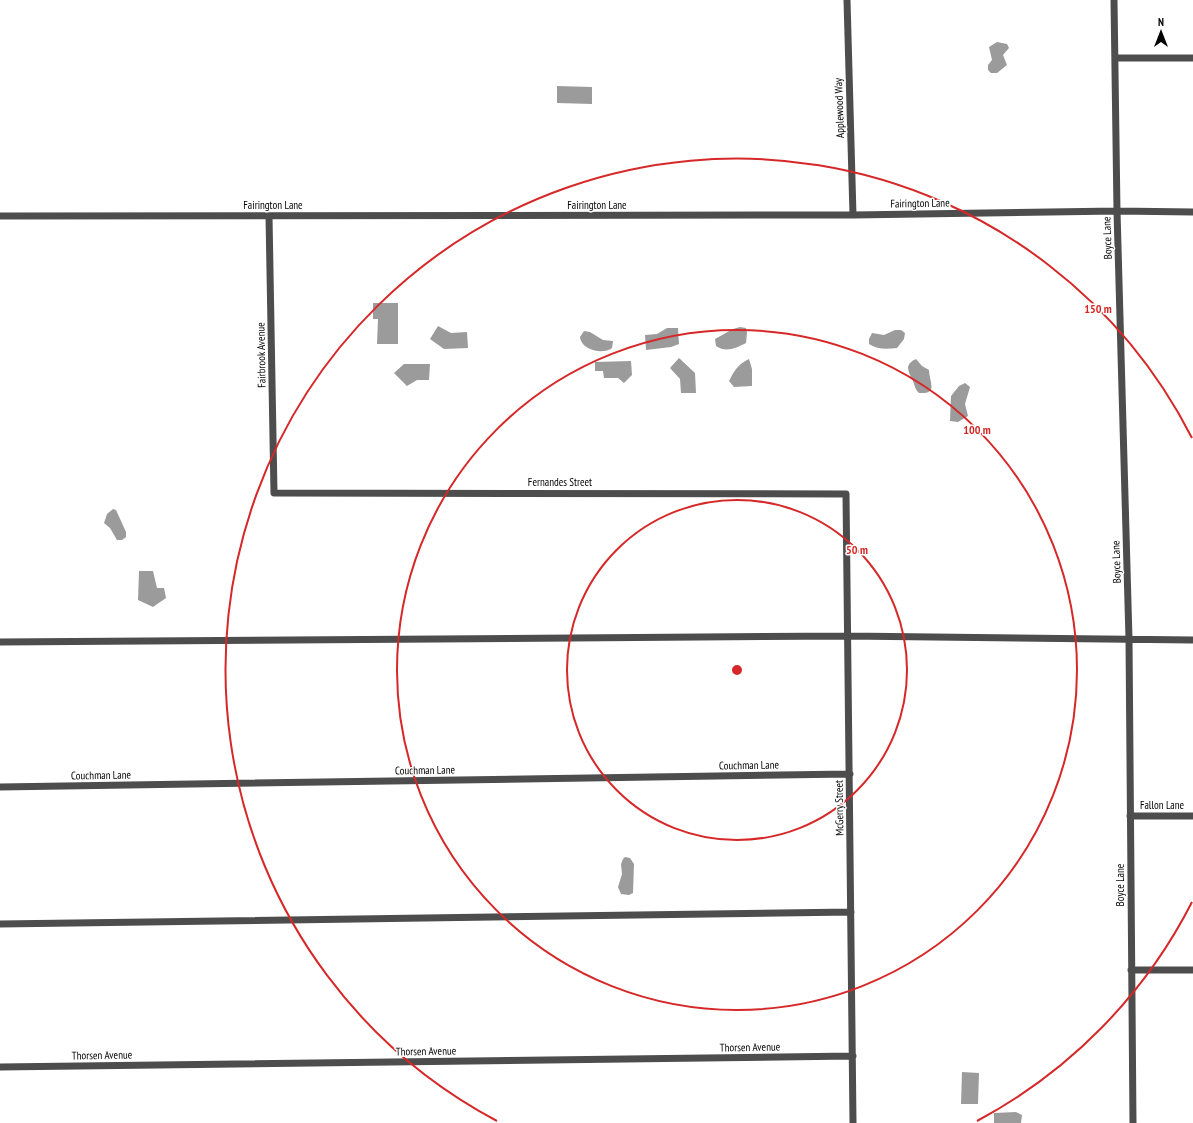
<svg xmlns="http://www.w3.org/2000/svg" width="1193" height="1123" viewBox="0 0 1193 1123" font-family="'PT Sans Narrow',sans-serif">
<style>
.water{fill:#9b9b9b}
.lines{fill:none;stroke-linecap:round;stroke-linejoin:round}
.minor{stroke:#4d4d4d;stroke-width:7}
.ring{fill:none;stroke:#d62828;stroke-width:2}
.labels{text-anchor:middle;dominant-baseline:central;stroke-width:3;stroke-linejoin:round;paint-order:stroke}
.street-label{font-size:11px;fill:#000;stroke:#fff}
.centre{fill:#d62828;stroke:#fff;stroke-width:2}
.ring-label{font-size:12px;text-anchor:middle;font-weight:bold;fill:#d62828;stroke:#fff;stroke-width:3;stroke-linejoin:round;paint-order:stroke}
</style>
<rect width="100%" height="100%" fill="#fff"/>
<path class="water" d="M997,42l10,2 2,4 -6,7 4,10 -10,8h-6l-3,-3v-5l4,-5 -3,-13z
M557,86l35,1v17l-35,-1z
M373,303h25v41h-21l1,-25h-5z
M438,326l13,7 16,-1 1,16 -24,1 -14,-10z
M740,327l6,1 1,5 -1,10c-10,5 -20,10 -30,3l-1,-7 18,-10z
M667,328h11l1,16 -8,3 -25,3 -1,-15 12,-1z
M895,330h6l4,3 -1,6 -7,9c-10,1 -19,2 -28,-4v-5l3,-6 12,2z
M584,331l6,1 13,8 10,1 -1,7c-9,7 -31,2 -32,-11z
M679,358l16,15 1,20h-15l-1,-14 -10,-11z
M749,359l3,10v17l-18,1 -5,-6c5,-10 9,-17 20,-22z
M916,359l6,7 7,4c0,12 10,24 -10,23 -4,-4 -4,-7 -6,-12 -4,-9 -10,-16 3,-22z
M631,361l1,14 -8,8 -6,-5h-14l-1,-7h-8v-9z
M404,364h26l-1,16h-12l-10,6 -13,-13z
M965,383l5,4 -5,17 3,12 -10,6 -8,-1 1,-25 8,-10z
M113,509l3,1 10,22v5l-4,3h-5l-7,-12 -6,-5 3,-9z
M139,571h14l4,17h7l2,10 -13,9 -15,-7z
M625,857l5,1 4,6 -1,29 -4,2 -8,-1 -3,-7 4,-13 -1,-10 2,-5z
M962,1072l17,1 -1,31h-17z
M1016,1112l6,3 -1,8h-27v-10z"/>
<g class="lines">
<path class="minor" d="M847,0l6,215
M1114,0l3,211 12,428 4,484
M1115,58h78
M0,216l853,-1 264,-4 76,1
M269,216l5,277 572,1 7,629
M0,642l848,-6 345,4
M0,787l850,-13
M1130,816h63
M0,924l851,-12
M1131,970h62
M0,1067l853,-11"/>
</g>
<g class="ring">
<circle cx="737" cy="670" r="170"/>
<circle cx="737" cy="670" r="340"/>
<path d="M1192 902A511 511 0 0 1 977 1121M497 1121A511 511 0 1 1 1192 438"/>
</g>
<g class="labels">
<g class="street-label">
<text transform="translate(839 108) rotate(-92)">Applewood Way</text>
<text transform="translate(920 203) rotate(-1)">Fairington Lane</text>
<text x="273" y="205">Fairington Lane</text>
<text x="597" y="205">Fairington Lane</text>
<text transform="translate(1107 238) rotate(-92)">Boyce Lane</text>
<text transform="translate(261 355) rotate(-91)">Fairbrook Avenue</text>
<text x="560" y="482">Fernandes Street</text>
<text transform="translate(1116 562) rotate(-92)">Boyce Lane</text>
<text transform="translate(749 765) rotate(-1)">Couchman Lane</text>
<text transform="translate(425 770) rotate(-1)">Couchman Lane</text>
<text transform="translate(101 775) rotate(-1)">Couchman Lane</text>
<text x="1162" y="805">Fallon Lane</text>
<text transform="translate(839 808) rotate(-91)">McGerry Street</text>
<text transform="translate(1120 885) rotate(-90)">Boyce Lane</text>
<text transform="translate(750 1047) rotate(-1)">Thorsen Avenue</text>
<text transform="translate(426 1051) rotate(-1)">Thorsen Avenue</text>
<text transform="translate(102 1055) rotate(-1)">Thorsen Avenue</text>
</g>
</g>
<circle cx="737" cy="670" r="6" class="centre"/>
<g class="ring-label">
<text x="1098" y="313">150 m</text>
<text x="977" y="434">100 m</text>
<text x="857" y="554">50 m</text>
</g>
<g transform="translate(1161 32)" stroke="#ffffff" stroke-width="3" paint-order="stroke">
<path d="M0-3L7 15L0 10L-7 15Z" fill="#000000"/>
<text y="-6" font-size="11" font-weight="bold" text-anchor="middle" fill="#000000">N</text>
</g>
</svg>
